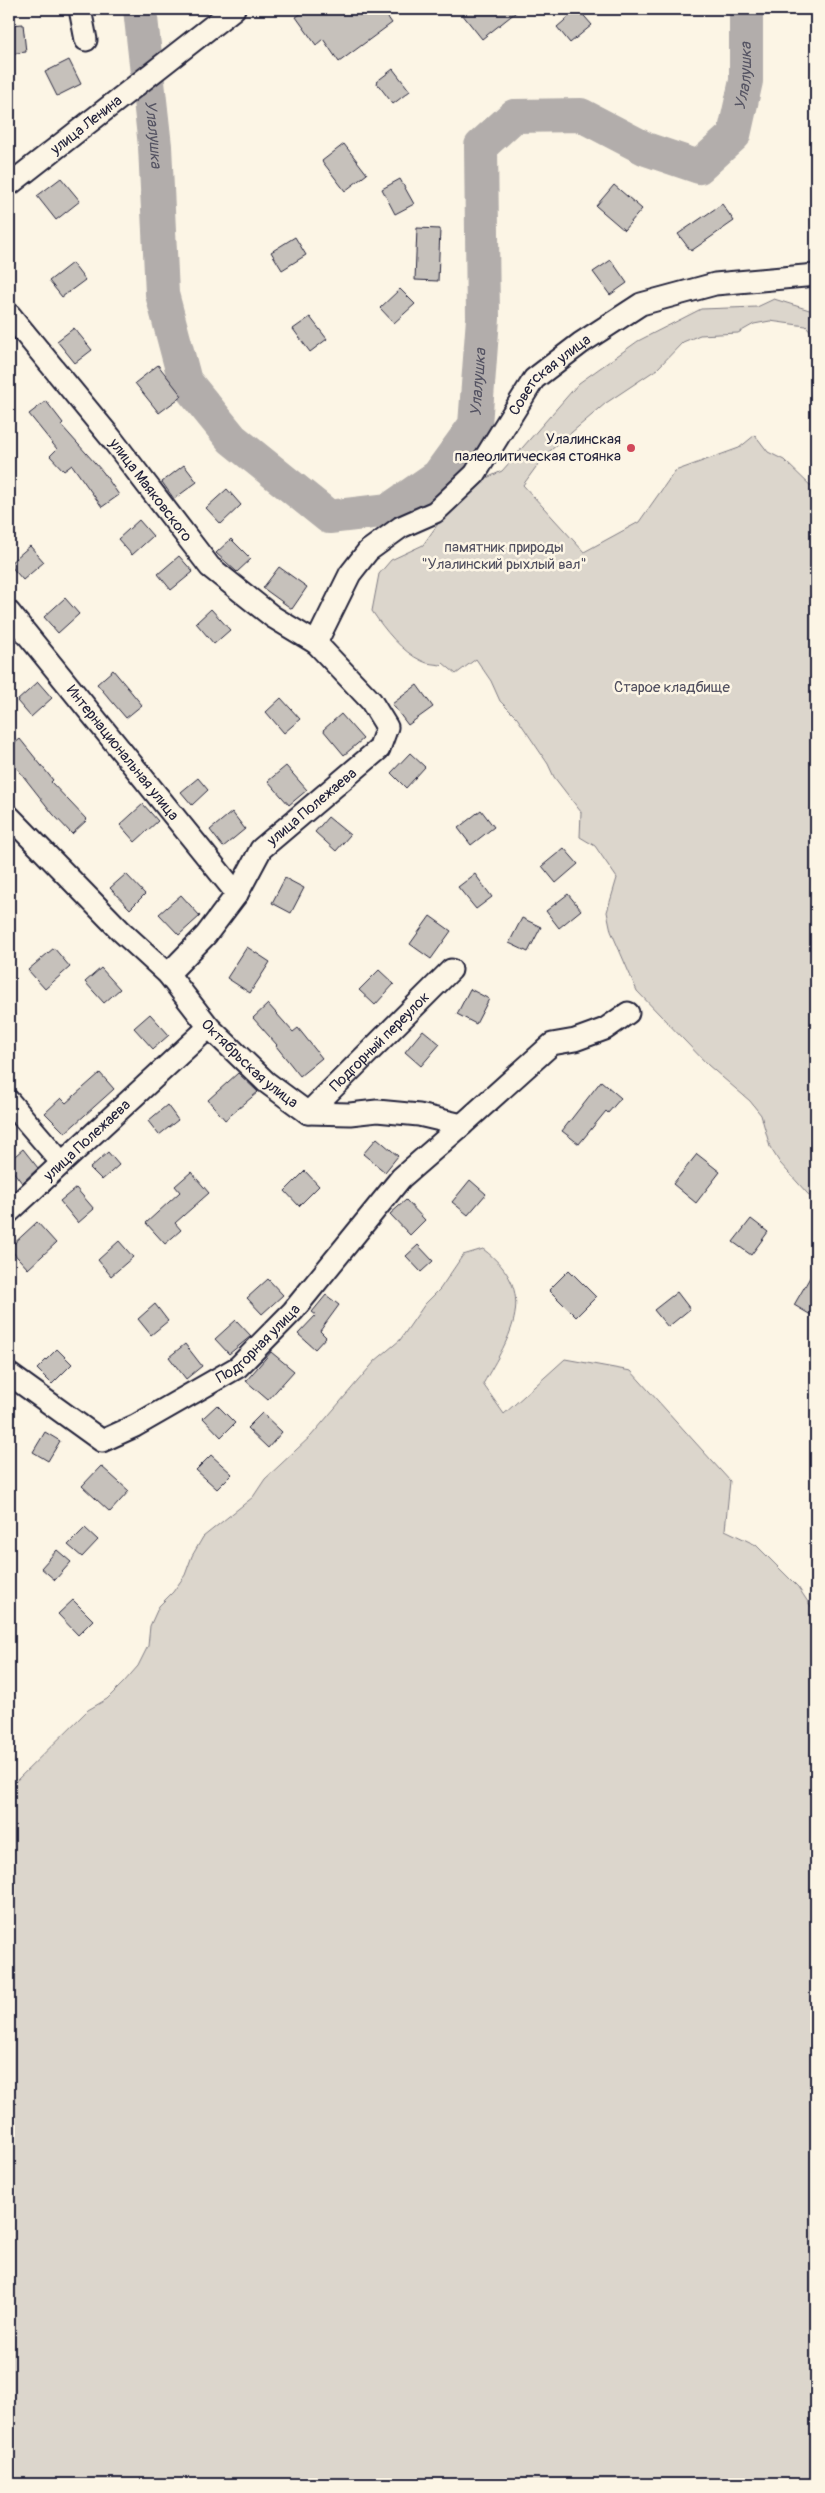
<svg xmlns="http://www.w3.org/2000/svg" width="825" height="2493" viewBox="0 0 825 2493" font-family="Pangolin,sans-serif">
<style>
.green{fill:#dcd6cc;stroke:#7f7c84}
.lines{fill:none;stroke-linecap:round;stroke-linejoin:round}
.river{stroke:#b2adab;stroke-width:34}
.building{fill:#c6c1bb;stroke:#22223b}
.minor-casing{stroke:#22223b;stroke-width:25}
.minor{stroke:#fcf5e5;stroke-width:21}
.poi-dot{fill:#d1495b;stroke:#fcf5e5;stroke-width:2}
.labels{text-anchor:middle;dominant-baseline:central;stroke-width:5;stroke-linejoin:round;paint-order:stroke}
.street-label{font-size:15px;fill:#22223b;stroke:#fcf5e5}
.poi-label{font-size:15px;fill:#22223b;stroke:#fcf5e5;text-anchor:end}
.park-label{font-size:15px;fill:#504f5f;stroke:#fcf5e5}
.water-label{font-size:16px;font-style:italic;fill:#545362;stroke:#fcf5e5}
</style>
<rect width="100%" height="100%" fill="#fcf5e5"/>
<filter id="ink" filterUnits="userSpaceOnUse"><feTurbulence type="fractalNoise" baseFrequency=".02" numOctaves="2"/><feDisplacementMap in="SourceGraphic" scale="10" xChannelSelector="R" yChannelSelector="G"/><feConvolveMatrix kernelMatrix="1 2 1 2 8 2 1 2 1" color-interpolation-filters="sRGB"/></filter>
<g filter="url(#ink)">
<path class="green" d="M774,299l42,13v25l-10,-11 -36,-5 -16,3 -16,9 -38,2 -17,7 -26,27 -51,34 -62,53 -21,29 61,67 55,-30 36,-51 64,-23 16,-13 13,17 16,8 32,31v712l-36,-40 -10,-16 -9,-32 -11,-14 -42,-36 -71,-74 -26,-60 -4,-19 10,-34 -22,-32 -15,-9 1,-25 -27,-35 -6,-13 -31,-46 -17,-17 -9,-20 -15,-22 -20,15 -13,-11 -2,2c-6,-1 -14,-1 -19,-4 -20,-9 -38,-32 -50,-50l7,-37 12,-14 32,-15 31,-44 15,-15 33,-15 77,-88 59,-42 63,-32 56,-2z
M483,1249c57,43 28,86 0,135l21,30 61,-55 66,12 99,110 -5,49 31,15 42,42 18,27v870h-807v-696l79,-78 19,-11 17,-17 14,-16 10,-20 2,-20 9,-20 14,-14 12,-17 7,-19 11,-19 50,-40 12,-18 46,-43 64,-75 25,-21 25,-36 15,-15 23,-34z"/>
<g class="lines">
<path class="river" id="s1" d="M140,9l15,137 7,148 23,87 47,58 97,78 60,-7 49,-34 37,-51 8,-107 -2,-172 33,-30 67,-1 65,34 53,18 35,-32 12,-54v-72"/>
</g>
<path class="building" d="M308,9h74l10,14 -53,39 -16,-23 -7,6 -20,-28z
M458,9h62l-38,30z
M578,9l14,16 -22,18 -13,-16z
M23,24l3,28 -17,2v-29z
M69,60l12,24 -24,12 -12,-24z
M393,69l17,22 -17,13 -17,-22z
M344,144l23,30 -22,17 -23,-30z
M61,178l19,23 -24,19 -19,-24z
M400,179l14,25 -19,10 -13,-25z
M614,185l28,24 -18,21 -28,-24z
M722,204l12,17 -43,30 -13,-17z
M417,228l23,1 -2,52 -23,-1z
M295,237l11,18 -24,15 -11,-18z
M611,260l16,23 -17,12 -17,-23z
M72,263l13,17 -23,17 -13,-16z
M400,289l15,15 -21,19 -14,-15z
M310,317l17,22 -17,13 -17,-23z
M74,328l18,22 -17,13 -18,-22z
M158,365l24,31 -23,17 -24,-30z
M46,401l17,22 -2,2 42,47 16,23 -17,12 -30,-42 -8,6 -14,-15 7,-7 -28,-35z
M184,465l13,17 -23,17 -12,-17z
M227,489l14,16 -20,19 -15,-16z
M139,520l14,16 -21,19 -14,-16z
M231,539l20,20 -14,13 -21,-19z
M30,546l14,16 -21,18 -14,-16z
M179,556l14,16 -22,18 -13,-16z
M279,567l28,20 -15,22 -29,-21z
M65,598l14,16 -21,19 -14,-16z
M211,609l19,21 -16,14 -18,-21z
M113,670l29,35 -16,13 -29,-34z
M38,682l14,16 -21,19 -14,-16z
M417,685l16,22 -25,18 -16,-21z
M281,698l19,21 -16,14 -18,-21z
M341,714l22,25 -19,16 -21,-25z
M20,739l33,41 -2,2 36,38 -15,14 -19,-20 -44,-56v-10z
M410,753l15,14 -19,21 -15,-15z
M286,766l21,24 -18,15 -21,-24z
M198,778l10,12 -16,15 -11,-13z
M143,804l15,17 -23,21 -15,-17z
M481,810l13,17 -23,18 -13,-17z
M232,812l13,17 -22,18 -13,-17z
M328,817l22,18 -14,16 -21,-19z
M564,848l14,16 -22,19 -14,-17z
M126,874l19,20 -15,15 -20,-21z
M475,874l17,23 -16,12 -18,-22z
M285,878l19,10 -13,25 -19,-10z
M568,894l13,16 -22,18 -13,-17z
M181,895l19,21 -21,19 -20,-21z
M430,916l21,15 -20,28 -21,-15z
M522,918l19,9 -13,25 -19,-9z
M247,947l23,15 -20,31 -23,-15z
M54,948l16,19 -25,22 -17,-19z
M101,968l19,21 -16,14 -19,-21z
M379,970l15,14 -19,21 -16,-15z
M470,989l19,10 -13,25 -19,-10z
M268,1004l25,28 5,-4 24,30 -22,18 -24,-30 1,-1 -24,-27z
M150,1014l19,21 -16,14 -19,-21z
M423,1030l17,14 -19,22 -16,-14z
M100,1073l14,16 -49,44 -20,-20 16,-15 5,5z
M238,1073l20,19 -33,28 -17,-20z
M601,1081l20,17 -13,15 -2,-2 -27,33 -17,-13z
M167,1105l11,15 -19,15 -11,-14z
M377,1138l21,18 -13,16 -22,-18z
M23,1149l15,19 -16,15 -13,-17v-5z
M108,1152l11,13 -17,15 -12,-12z
M697,1154l23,18 -24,31 -23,-19z
M305,1171l14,15 -20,20 -14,-15z
M191,1172l18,21 -34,30 6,7 -16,14 -19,-21 34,-31 -5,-6z
M470,1180l16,14 -18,21 -16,-13z
M76,1188l18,21 -16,14 -18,-22z
M406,1200l19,20 -15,15 -20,-21z
M751,1219l17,13 -17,23 -18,-13z
M37,1222l19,21 -28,26 -19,-21z
M119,1241l14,16 -22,19 -13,-16z
M418,1245l15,16 -12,11 -15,-16z
M816,1267v51l-22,-13z
M569,1270l27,27 -20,20 -27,-27z
M268,1279l15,16 -21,19 -15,-16z
M677,1292l13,17 -22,18 -14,-17z
M326,1295l13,10 -19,26 6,6 -11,12 -17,-15 18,-19 -4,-3z
M155,1304l13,17 -17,14 -13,-16z
M236,1320l15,16 -22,18 -14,-15z
M185,1344l17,22 -16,13 -17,-22z
M57,1349l15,15 -20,20 -15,-15z
M271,1352l23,19 -26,29 -22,-19z
M217,1405l18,18 -14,14 -18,-19z
M262,1413l20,19 -14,16 -21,-20z
M45,1432l15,9 -12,20 -15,-9z
M211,1455l21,19 -15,15 -21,-19z
M101,1466l28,25 -19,21 -28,-26z
M85,1528l13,12 -16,17 -14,-12z
M57,1550l14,12 -16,18 -14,-12z
M73,1600l20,20 -15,15 -20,-21z"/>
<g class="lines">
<g class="minor-casing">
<g id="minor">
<path d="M80,9l6,31"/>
<path id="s2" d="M9,185l225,-176"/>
<path id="s3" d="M9,314l102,124 99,129 63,50 43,26 55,58 16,26 -8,22 -118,100 -24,45 -31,41 -38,39"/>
<path id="s4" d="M9,612l228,282"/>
<path id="s5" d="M316,643l34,-69 18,-23 33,-24 34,-15 40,-38 59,-95 47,-36 60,-39 74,-20 101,-9"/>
<path id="s6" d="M9,816l112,115 47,43 41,53 57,55 42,31 42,1 27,-3 42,4 43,10 90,-81 23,-4 30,-11 23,-16"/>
<path d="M9,1101l53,62"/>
<path id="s7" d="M308,1113l143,-143"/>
<path id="s8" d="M9,1212l200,-185"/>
<path id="s9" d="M9,1374l93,67 33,-15 103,-59 55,-56 108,-133 61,-53"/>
</g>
</g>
<use href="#minor" class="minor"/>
</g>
</g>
<circle class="poi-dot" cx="631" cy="448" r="5"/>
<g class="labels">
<g class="street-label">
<text stroke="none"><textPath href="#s2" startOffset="98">улица Ленина</textPath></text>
<text stroke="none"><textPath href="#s5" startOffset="365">Советская улица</textPath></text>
<text stroke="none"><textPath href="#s3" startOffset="226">улица Маяковского</textPath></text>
<text stroke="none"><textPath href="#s4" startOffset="181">Интернациональная улица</textPath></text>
<text transform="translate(312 807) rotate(-40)">улица Полежаева</text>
<text stroke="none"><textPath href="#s7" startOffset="101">Подгорный переулок</textPath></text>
<text stroke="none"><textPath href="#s6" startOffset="346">Октябрьская улица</textPath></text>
<text stroke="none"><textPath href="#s8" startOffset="106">улица Полежаева</textPath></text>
<text stroke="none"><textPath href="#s9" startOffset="300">Подгорная улица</textPath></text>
</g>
<g class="poi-label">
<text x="621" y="439">Улалинская<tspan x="621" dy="17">палеолитическая стоянка</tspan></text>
</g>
<g class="park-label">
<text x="504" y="547">памятник природы<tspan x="504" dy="17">"Улалинский рыхлый вал"</tspan></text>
<text x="672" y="687">Старое кладбище</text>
</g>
<g class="water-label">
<text stroke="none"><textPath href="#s1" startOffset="1386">Улалушка</textPath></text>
<text stroke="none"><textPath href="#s1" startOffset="126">Улалушка</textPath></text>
<text stroke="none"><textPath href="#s1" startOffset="801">Улалушка</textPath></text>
</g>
</g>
<rect width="825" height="2493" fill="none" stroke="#fcf5e5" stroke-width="30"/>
<rect x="15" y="15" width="795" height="2463" fill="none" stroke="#22223b" stroke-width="2" filter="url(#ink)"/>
</svg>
